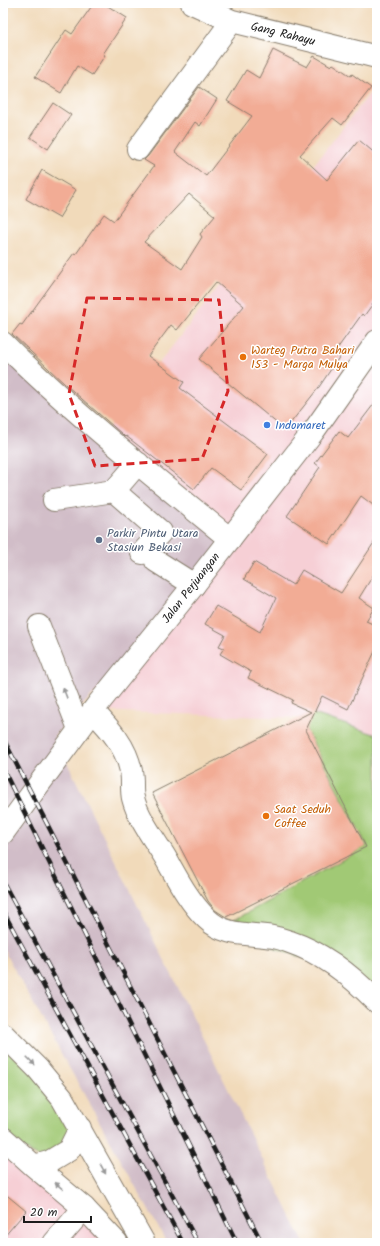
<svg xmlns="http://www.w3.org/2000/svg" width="380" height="1246" viewBox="0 0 380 1246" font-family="Kalam,sans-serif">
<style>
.built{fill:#f6cfd5}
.industrial{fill:#d1bdc8}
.green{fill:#a1c975;stroke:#5e7248}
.building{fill:#f2ac95;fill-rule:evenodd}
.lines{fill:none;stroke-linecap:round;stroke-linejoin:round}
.minor-casing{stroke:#867b6b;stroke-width:24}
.major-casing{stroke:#867b6b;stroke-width:24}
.minor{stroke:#fff;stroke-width:22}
.major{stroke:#fff;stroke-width:22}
.rail-casing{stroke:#1c1c1c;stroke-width:4.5}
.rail{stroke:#fff;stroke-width:3;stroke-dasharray:9;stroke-linecap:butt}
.oneway{fill:#999}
.marked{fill:none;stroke:#d62828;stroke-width:3;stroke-dasharray:8 5;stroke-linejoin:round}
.food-dot{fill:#e8710a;stroke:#fff;stroke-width:1.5}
.shop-dot{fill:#3f7fe0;stroke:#fff;stroke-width:1.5}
.service-dot{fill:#5c6f8a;stroke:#fff;stroke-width:1.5}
.labels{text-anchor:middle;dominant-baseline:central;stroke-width:3;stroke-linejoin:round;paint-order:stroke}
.street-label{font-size:12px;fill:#1c1c1c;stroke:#fff}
.food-label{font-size:12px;fill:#c56008;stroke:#fff;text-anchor:start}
.shop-label{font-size:12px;fill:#366cbe;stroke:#fff;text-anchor:start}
.service-label{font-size:12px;fill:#4e5e75;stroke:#fff;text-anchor:start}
</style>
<rect width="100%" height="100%" fill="#fff"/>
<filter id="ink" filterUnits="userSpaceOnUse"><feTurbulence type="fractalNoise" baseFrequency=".025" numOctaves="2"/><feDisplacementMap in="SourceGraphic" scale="8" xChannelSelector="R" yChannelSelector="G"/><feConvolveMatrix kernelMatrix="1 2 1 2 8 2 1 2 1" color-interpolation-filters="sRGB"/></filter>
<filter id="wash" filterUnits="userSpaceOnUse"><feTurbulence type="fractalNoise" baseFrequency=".012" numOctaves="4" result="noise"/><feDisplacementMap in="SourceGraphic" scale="16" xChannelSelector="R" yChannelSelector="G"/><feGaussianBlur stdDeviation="0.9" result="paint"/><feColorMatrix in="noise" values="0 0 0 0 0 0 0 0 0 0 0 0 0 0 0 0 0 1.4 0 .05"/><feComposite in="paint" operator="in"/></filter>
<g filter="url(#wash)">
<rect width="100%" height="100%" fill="#f1daba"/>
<path class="built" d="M377,84v651l-63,-21 -14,4 -207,-7 10,-276z
M3,1138l114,105h-114z"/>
<path class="industrial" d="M3,344l227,195 -36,46 -140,151 250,507h-137l-164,-294z"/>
<path class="green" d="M314,714l63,21v267l-32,-29 -125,-45 147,-82 -67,-128z
M3,1034l77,94 -31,34 -46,-24z"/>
<g id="blocks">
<path class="building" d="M94,3h9l24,15 -24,36 2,1 -13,20 -15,-9 -16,27 -26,-16 31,-47 6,4z
M273,50l34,17 7,-11 17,10 2,-2 18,12 1,-2 19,14 -29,37 -9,-7 -33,37 27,25 32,-40 18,15v143l-13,18 -2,-2 -25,35 5,4 -23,34 -34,43 -86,-71 45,-53 -28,-24 -39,48 -6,-5 -23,31 36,26 -4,6 88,66 -27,36 -30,-22 -17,21 -68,-53 -1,1 -3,-3 -56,-49 -54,-51 8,-10 2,1 52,-72 2,1 28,-40 10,7 40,-55 -10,-6 4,-4 51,-69 18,12 -17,27 -5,-4 -20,30 31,24 46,-60 -25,-15 19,-31 13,8zM189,194l26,22 -15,18 2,3 -20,32 -38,-27z
M53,103l18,12 -23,34 -18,-12z
M42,170l34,20 -17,28 -33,-19z
M377,400v108l-16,-12 -32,48 -42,-28 33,-49 -5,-4 24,-32 9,7z
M377,538v31l-18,29 15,10 -8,13 11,5v21l-29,62 -26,-13 -16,34 60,117 -140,70 -11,-7 -7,-9 -56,-108 159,-81 -20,-9 2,-3 -45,-22 3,-6 -31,-18 4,-6 -5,-2 6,-11 -20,-11 11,-18 44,26 16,-34 -32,-19 10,-17 39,23 9,-15 39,23z
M3,1192l23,19 -23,27z"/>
</g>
</g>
<g filter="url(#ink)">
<use href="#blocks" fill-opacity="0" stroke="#867b6b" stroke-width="1"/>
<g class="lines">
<g class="minor-casing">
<path id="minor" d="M192,3l40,18 145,36
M138,149l94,-128
M3,343c71,71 150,133 227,196
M114,491l24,-28
M54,500l60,-9 47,41 -19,21
M156,561l38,24
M39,626l40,103
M93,711c17,18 33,35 38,60 2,9 0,19 2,27 5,20 21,41 32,59 12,21 24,45 42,62 18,18 43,14 66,18 6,1 12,3 17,5 33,11 63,35 87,60
M54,1243l30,-35"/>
</g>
<g class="major-casing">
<path id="major" d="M3,833l95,-129 96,-119 119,-153 64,-91
M3,1034l35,35 24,29 82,145
M3,1138l31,28 50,42 33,35
M34,1166l15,-4 20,-12 11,-22"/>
</g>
<use href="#minor" class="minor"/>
<use href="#major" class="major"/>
<g class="rail-casing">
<path id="rail" d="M3,738l259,505
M3,769l234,474
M3,882l195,361
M3,911l180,332"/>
</g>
<use href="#rail" class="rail"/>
</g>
<defs><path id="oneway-solid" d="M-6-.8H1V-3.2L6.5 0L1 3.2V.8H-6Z"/></defs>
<g class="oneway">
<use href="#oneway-solid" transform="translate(65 693) rotate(-111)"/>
<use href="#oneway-solid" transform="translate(31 1061) rotate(45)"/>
<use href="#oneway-solid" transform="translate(103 1169) rotate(61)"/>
<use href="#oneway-solid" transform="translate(59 1186) rotate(-140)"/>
</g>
</g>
<path class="marked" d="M87,298l132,2 9,91 -26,68 -107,7 -26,-72z"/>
<g class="food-dot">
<circle cx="243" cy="357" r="4"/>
<circle cx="266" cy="816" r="4"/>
</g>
<circle class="shop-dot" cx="267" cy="425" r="4"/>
<circle class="service-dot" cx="99" cy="540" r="4"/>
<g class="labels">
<g class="street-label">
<text transform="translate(283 34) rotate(14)">Gang Rahayu</text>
<text transform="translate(191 588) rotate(-52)">Jalan Perjuangan</text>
</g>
<g class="food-label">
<text x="251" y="350">Warteg Putra Bahari<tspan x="251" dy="14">153 - Marga Mulya</tspan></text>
<text x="274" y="809">Saat Seduh<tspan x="274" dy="14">Coffee</tspan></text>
</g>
<g class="shop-label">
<text x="275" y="425">Indomaret</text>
</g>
<g class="service-label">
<text x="107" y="533">Parkir Pintu Utara<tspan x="107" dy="14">Stasiun Bekasi</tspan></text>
</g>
</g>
<rect width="380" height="1246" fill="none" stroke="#fff" stroke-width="16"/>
<path d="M24 1216v6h67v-6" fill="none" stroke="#1c1c1c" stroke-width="2"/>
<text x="30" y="1216" font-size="12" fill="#1c1c1c" stroke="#ffffff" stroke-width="3" paint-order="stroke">20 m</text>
</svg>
